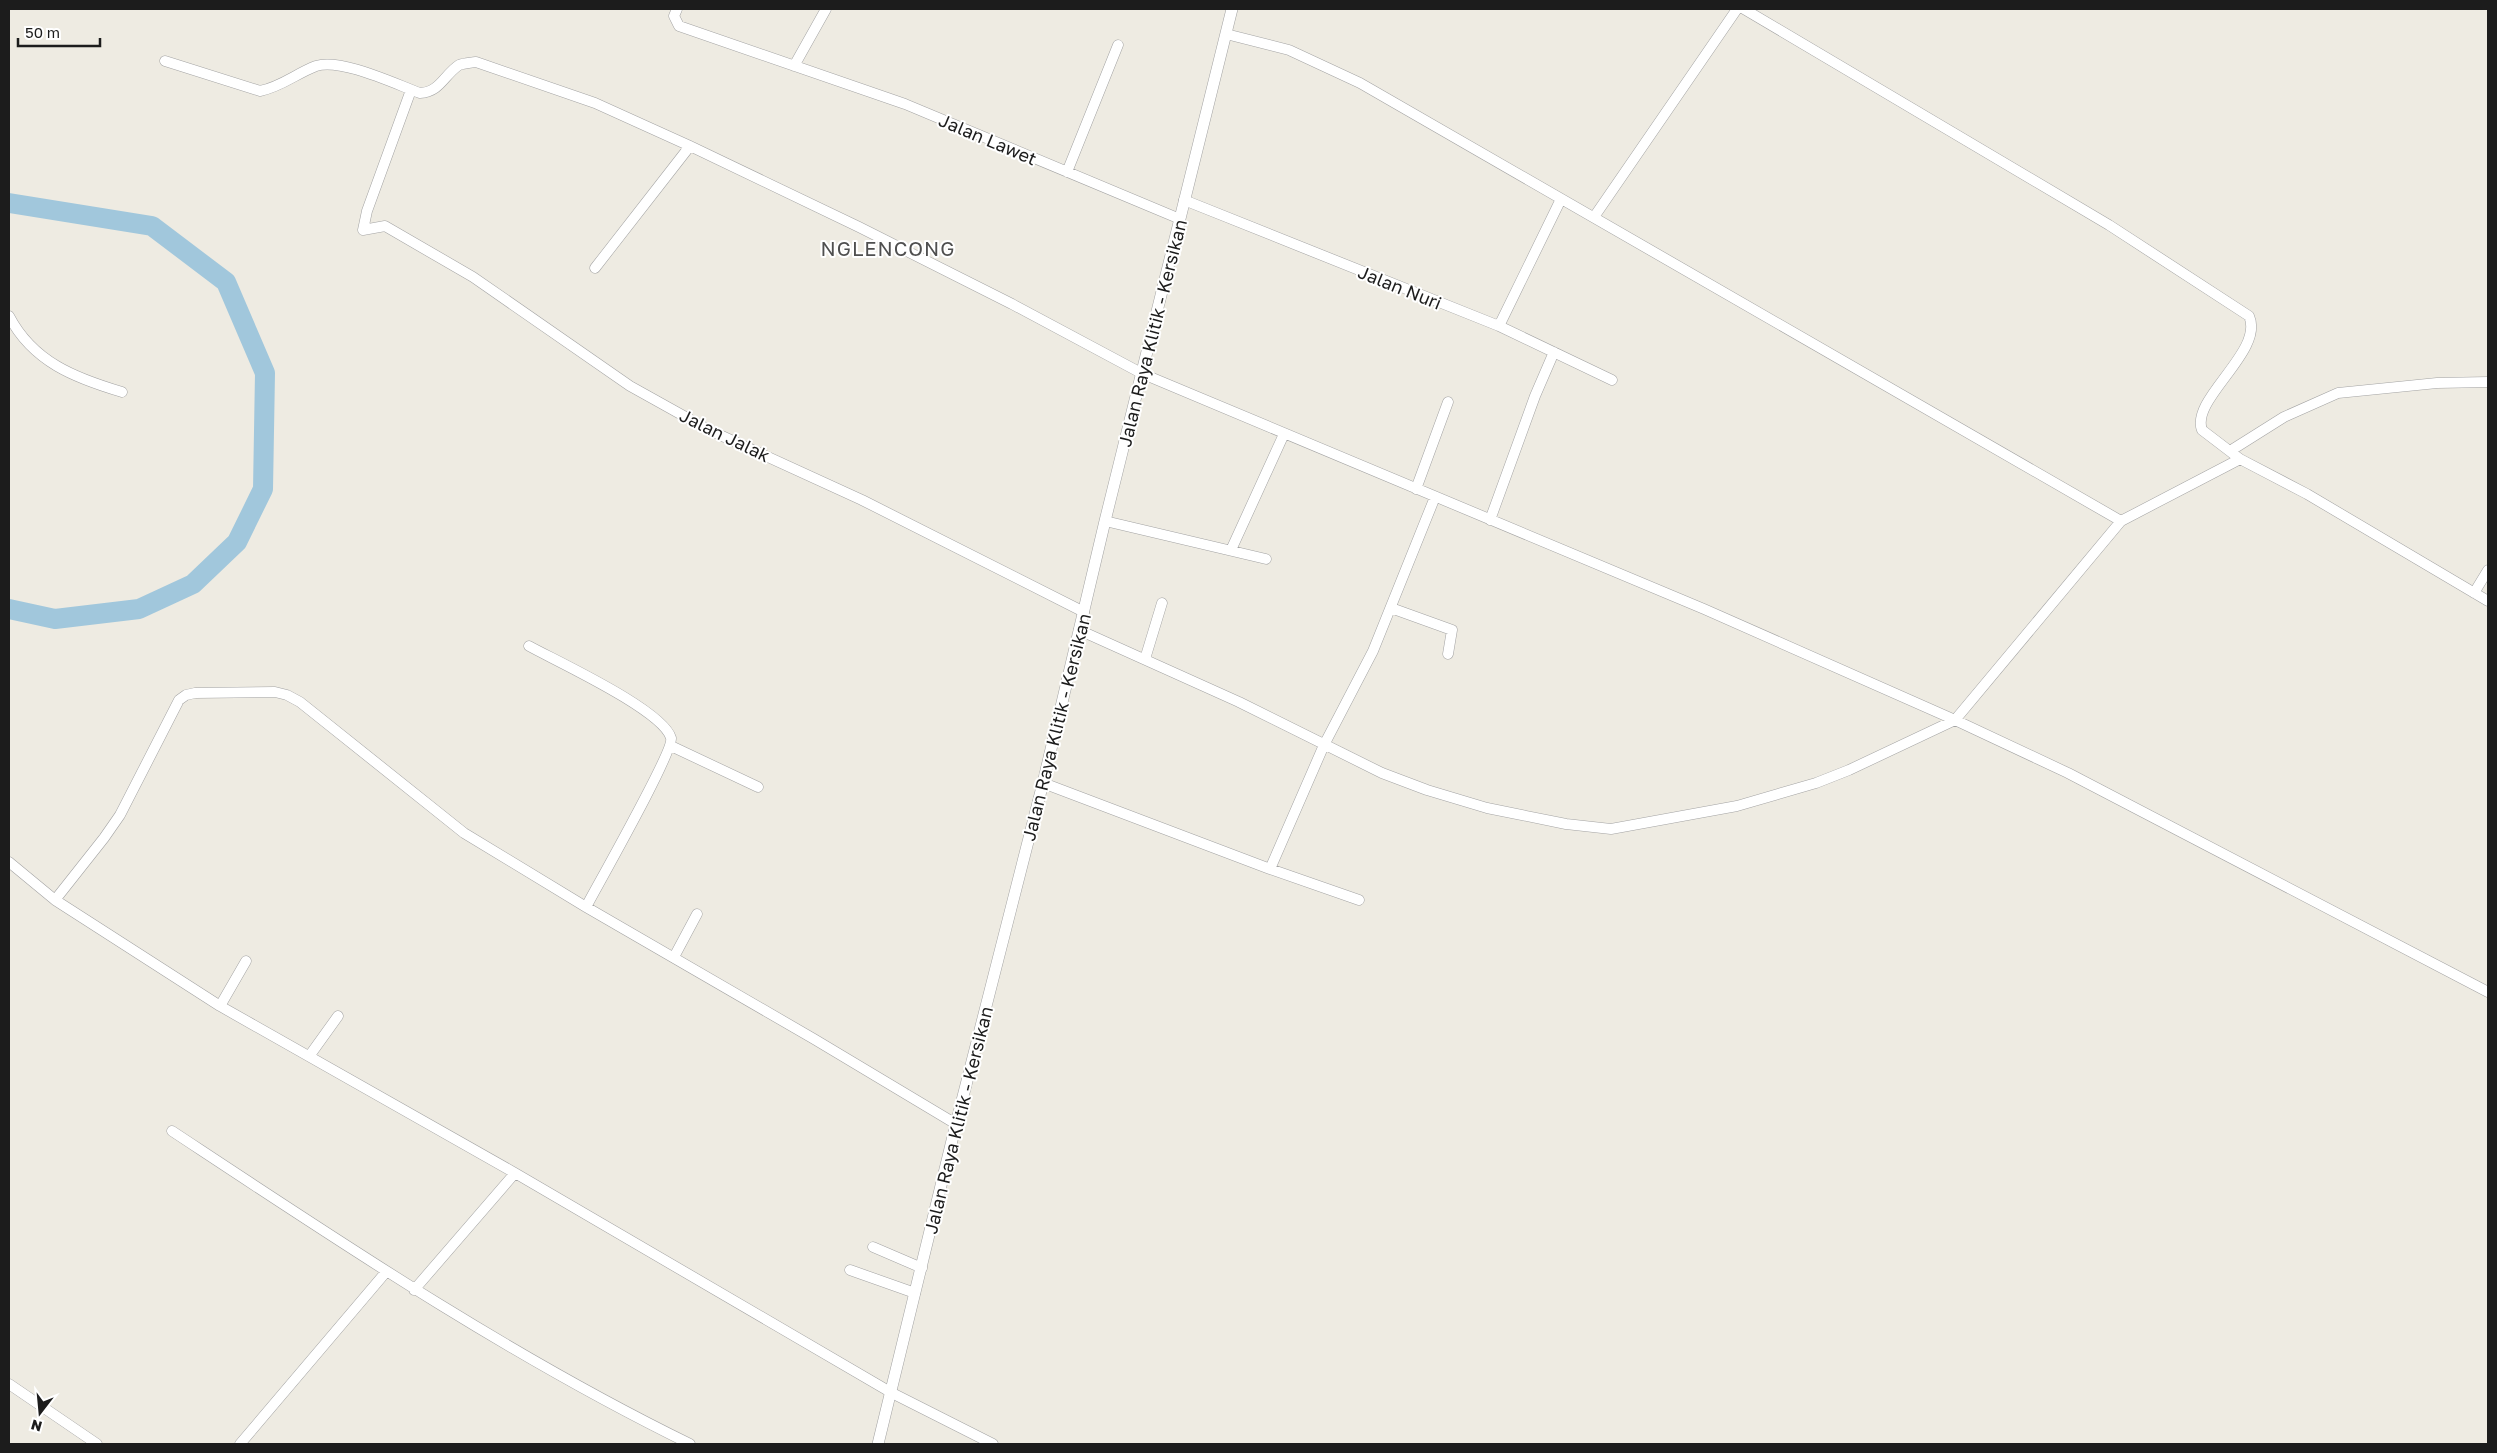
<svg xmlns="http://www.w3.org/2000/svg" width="2497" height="1453" viewBox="0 0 2497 1453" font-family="'Golos Text',sans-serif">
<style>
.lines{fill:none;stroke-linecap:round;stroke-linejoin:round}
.river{stroke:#a1c7dc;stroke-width:20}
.minor-casing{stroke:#a3a3a3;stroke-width:11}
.tertiary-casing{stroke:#a3a3a3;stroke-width:12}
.minor{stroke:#fff;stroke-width:10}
.tertiary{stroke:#fff;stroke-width:11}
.labels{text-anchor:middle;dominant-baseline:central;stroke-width:4;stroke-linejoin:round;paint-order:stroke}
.street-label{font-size:18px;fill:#1c1c1c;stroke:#fff}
.quarter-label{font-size:20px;letter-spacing:1px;fill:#4f4f4f;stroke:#fff}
</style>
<rect width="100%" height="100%" fill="#eeebe2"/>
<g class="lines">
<path class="river" d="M9,203l143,23 74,56 39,91 -2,116 -26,53 -44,42 -54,25 -84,10 -46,-10"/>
<g class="minor-casing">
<path id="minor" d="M677,9l-3,7 5,10 226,78 275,115
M1744,9l365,216 140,91c16,35 -59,83 -47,114l38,29
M1226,34l63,16 71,33 761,438 119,-62 67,35 181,107
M165,61l95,30c21,-4 37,-18 56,-25 25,-8 79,18 104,27 20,-1 24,-18 39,-28 5,-2 11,-2 17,-3l119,41 95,43 169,81 153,77 131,70 561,235 251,111 166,-199
M794,66l32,-57
M411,90l-44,121 -4,19 22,-4 88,51 157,109 79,44 153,70 222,112
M1067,172l51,-127
M1184,200l315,126 113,54
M1594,217l143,-208
M595,268l95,-122
M9,316c24,46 66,62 113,76
M1499,326l62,-127
M2230,451l54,-34 54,-24 99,-10 51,-1
M1416,489l32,-87
M1490,520l45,-124 19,-44
M1105,521l161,38
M1231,550l53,-116
M2474,593l14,-23
M1391,608l61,22 -4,24
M1079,630l160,72 143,71 45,17 60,18 79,16 45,5 126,-23 79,-23 33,-13 106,-50 113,53 420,219
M529,646c27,15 134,64 142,92 3,13 -74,148 -85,169
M1145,659l17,-56
M671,746l87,41
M1043,783l227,86 89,31
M9,862l46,38 165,106 295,167 377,220 101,51
M1270,869l54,-124 49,-94 62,-154
M55,900l49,-62 16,-23 59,-115 7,-5 9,-2 80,-1 12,3 13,7 164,131 122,74 228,132 142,85
M674,957l23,-43
M220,1006l26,-45
M310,1055l28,-39
M172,1131c168,111 336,224 518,313
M873,1247l49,21
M850,1270l65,23
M414,1290l101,-117
M9,1384l88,60
M240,1444l146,-172"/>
</g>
<g class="tertiary-casing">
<path id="tertiary" d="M878,1444l78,-320 87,-341 62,-262 127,-512"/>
</g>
<use href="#minor" class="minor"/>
<use href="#tertiary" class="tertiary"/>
</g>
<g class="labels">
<g class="street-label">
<text transform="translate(988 139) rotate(23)">Jalan Lawet</text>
<text transform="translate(1400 287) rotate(22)">Jalan Nuri</text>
<text transform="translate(1152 333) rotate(-76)">Jalan Raya Klitik - Kersikan</text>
<text transform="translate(725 435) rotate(26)">Jalan Jalak</text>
<text transform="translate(1056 727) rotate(-76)">Jalan Raya Klitik - Kersikan</text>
<text transform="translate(958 1120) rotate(-76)">Jalan Raya Klitik - Kersikan</text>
</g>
<g class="quarter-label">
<text x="888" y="248">NGLENCONG</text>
</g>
</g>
<rect width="2497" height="1453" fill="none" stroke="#1c1c1c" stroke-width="20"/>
<g transform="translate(40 1413) rotate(196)" stroke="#ffffff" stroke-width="4" paint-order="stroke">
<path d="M0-4L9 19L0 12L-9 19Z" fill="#1c1c1c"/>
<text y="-8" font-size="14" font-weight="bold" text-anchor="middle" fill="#1c1c1c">N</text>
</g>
<path d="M18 38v8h82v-8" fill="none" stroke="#1c1c1c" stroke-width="2.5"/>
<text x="25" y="38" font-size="15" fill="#1c1c1c" stroke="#ffffff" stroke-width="4" paint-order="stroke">50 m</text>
</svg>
